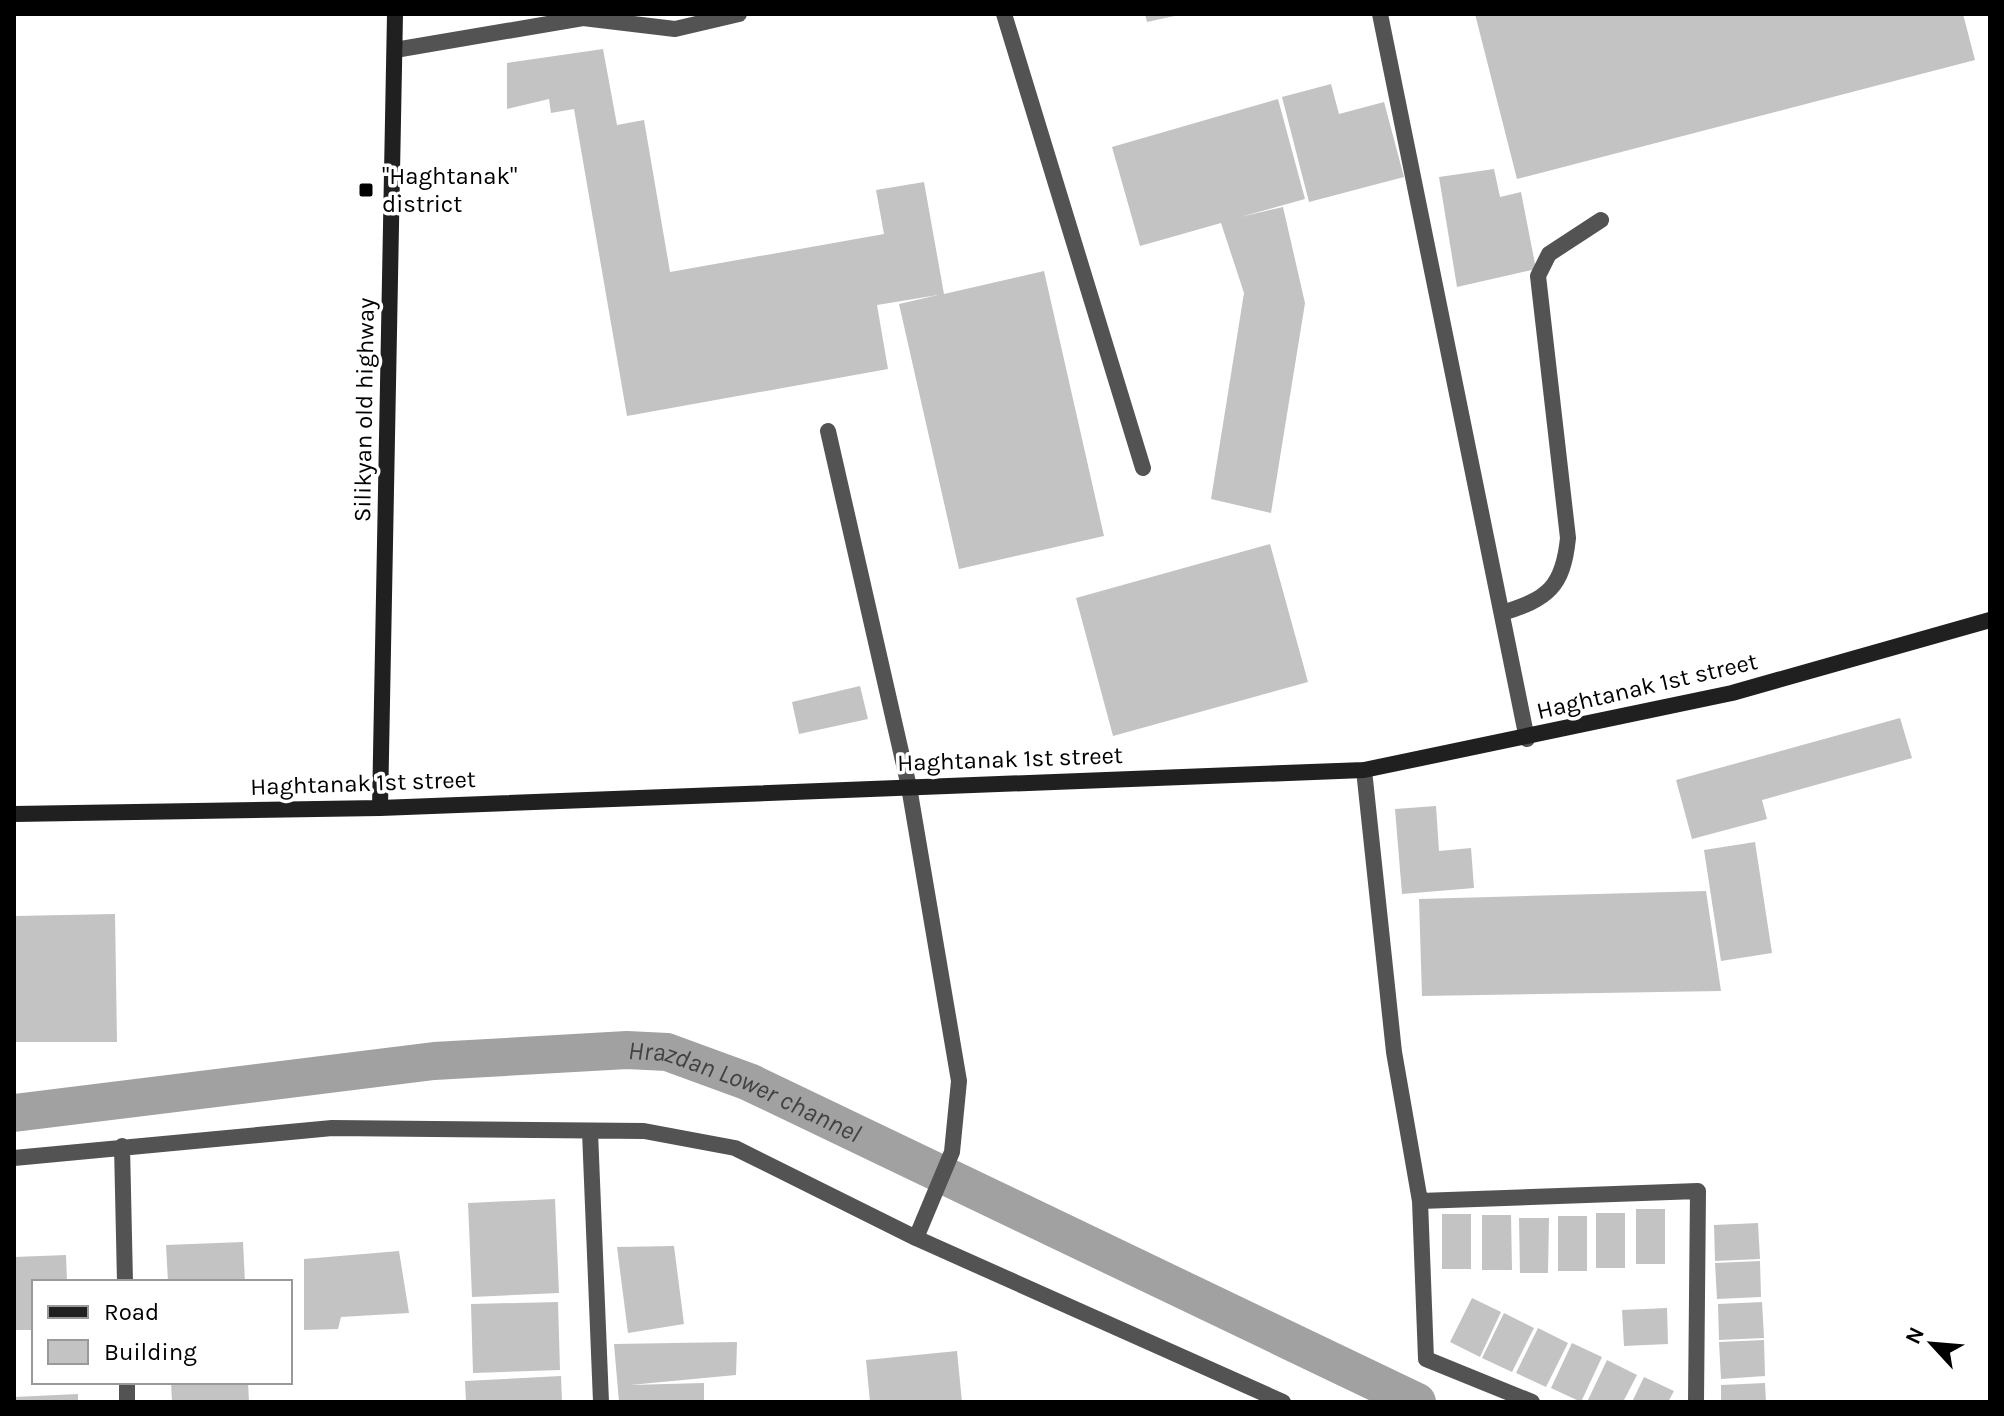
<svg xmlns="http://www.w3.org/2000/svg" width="2004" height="1416" viewBox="0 0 2004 1416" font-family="Karla,sans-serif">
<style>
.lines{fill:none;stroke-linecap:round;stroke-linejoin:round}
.canal{stroke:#a1a1a1;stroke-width:38}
.building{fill:#c3c3c3}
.lane{stroke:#535353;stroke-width:16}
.street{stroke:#535353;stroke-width:16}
.secondary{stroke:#202020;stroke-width:16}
.poi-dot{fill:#000;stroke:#fff;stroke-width:3}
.labels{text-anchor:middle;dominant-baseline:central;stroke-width:7;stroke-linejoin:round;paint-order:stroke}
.poi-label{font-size:24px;fill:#000;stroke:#fff;text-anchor:start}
.street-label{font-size:24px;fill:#000;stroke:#fff}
.water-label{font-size:26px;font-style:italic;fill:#424242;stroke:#fff}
</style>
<rect width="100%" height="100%" fill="#fff"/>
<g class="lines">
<path class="canal" id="s1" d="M14,1113l420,-52 193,-11 40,2 82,30 668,320"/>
</g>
<path class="building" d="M1145,14h33l1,1 -32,7z
M1475,14h488l12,46 -458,119z
M603,49l14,76 27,-5 26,152 214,-38 -8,-44 48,-8 20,112 100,-23 60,265 -145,33 -60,-265 39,-9 -61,10 11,64 -261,47 -53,-307 -23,4 -2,-14 -42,10v-46z
M1331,84l8,30 45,-12 20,75 -95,25 -27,-105z
M1278,99l27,100 -65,18 43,-10 22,96 -34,210 -60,-14 33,-206 -23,-70 -81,23 -28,-99z
M1494,169l6,28 21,-5 15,77 -79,18 -18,-110z
M1270,544l38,138 -195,54 -37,-138z
M860,686l8,33 -69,15 -7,-32z
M1900,718l12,40 -150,42 5,19 -75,20 -16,-59z
M1436,806l3,45 32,-3 3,40 -72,6 -7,-85z
M1755,842l17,111 -51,8 -17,-111z
M1706,891l15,100 -299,5 -3,-97z
M115,914l2,128h-101l-1,-126z
M555,1199l4,94 -87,4 -4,-94z
M1636,1209h29v55h-29z
M1596,1213h29v55h-29z
M1442,1214h29v55h-29z
M1482,1215h29l1,55h-30z
M1558,1216h29v55h-29z
M1519,1218h30l-1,55h-28z
M1758,1223l2,36 -45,2 -1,-36z
M243,1242l2,40h-77l-2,-37z
M674,1246l10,78 -56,9 -11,-86z
M399,1251l10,62 -68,4 -3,12 -34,1v-71z
M66,1255l1,27h-33v48h-20v-73z
M1760,1261l1,36 -44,2 -2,-36z
M1472,1298l29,14 -21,45 -30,-15z
M558,1302l2,68 -87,3 -2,-69z
M1762,1302l2,36 -45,2 -1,-36z
M1667,1308l1,36 -44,2 -2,-36z
M1504,1313l30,15 -22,44 -30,-14z
M1538,1328l30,15 -22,44 -30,-14z
M1764,1340l1,36 -44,3 -2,-37z
M737,1342l-1,33 -106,10 74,-2v19h-85l-5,-58z
M1572,1343l30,14 -21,45 -30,-14z
M957,1351l5,51h-92l-4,-42z
M1607,1360l30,15 -14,27h-36z
M561,1376l1,26h-96l-1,-21z
M1644,1377l30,14 -6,11h-36z
M171,1382h77l1,20h-77z
M1765,1383l1,19h-45v-17z
M78,1394v8h-64v-5z"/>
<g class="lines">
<path class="lane" d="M1004,14l139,454
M1380,14l147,725
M395,50l188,-32 92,11 64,-15
M828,431l81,356
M1502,613c46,-14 61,-26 66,-75l-30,-262 11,-22 52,-34
M1364,770l30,282 26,149 6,158 106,43
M1420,1201l278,-10 -2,211"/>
<path class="street" d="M909,787l50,294 -7,71 -36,86
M590,1132l11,270
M122,1146l3,136
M14,1158l318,-30 312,3 91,17 181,90 367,164
M127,1382v20"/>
<path class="secondary" d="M380,808l15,-794
M14,814l366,-6 984,-38 368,-77 258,-73"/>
</g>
<rect class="poi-dot" x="358" y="182" width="16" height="16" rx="4"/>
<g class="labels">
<g class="poi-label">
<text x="382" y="176">"Haghtanak"<tspan x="382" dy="28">district</tspan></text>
</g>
<g class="street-label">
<text transform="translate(364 410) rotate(-89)">Silikyan old highway</text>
<text transform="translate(1647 686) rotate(-13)">Haghtanak 1st street</text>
<text transform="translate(1010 759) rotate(-2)">Haghtanak 1st street</text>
<text transform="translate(363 783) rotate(-2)">Haghtanak 1st street</text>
</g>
<g class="water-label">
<text stroke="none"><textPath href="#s1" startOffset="742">Hrazdan Lower channel</textPath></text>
</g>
</g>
<rect width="2004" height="1416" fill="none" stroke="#000000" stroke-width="32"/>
<rect x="32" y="1280" width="260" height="104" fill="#ffffff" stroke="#999999" stroke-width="2"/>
<rect x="48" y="1306" width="40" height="12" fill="#202020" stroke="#999999" stroke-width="2"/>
<text x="104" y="1320" font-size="24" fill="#000000">Road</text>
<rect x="48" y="1340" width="40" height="24" fill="#c3c3c3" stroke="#999999" stroke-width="2"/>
<text x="104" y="1360" font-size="24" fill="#000000">Building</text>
<g transform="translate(1932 1344) rotate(296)" stroke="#ffffff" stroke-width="6" paint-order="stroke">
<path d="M0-6L14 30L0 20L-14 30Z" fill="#000000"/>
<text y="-12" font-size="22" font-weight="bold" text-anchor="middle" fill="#000000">N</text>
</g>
</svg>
